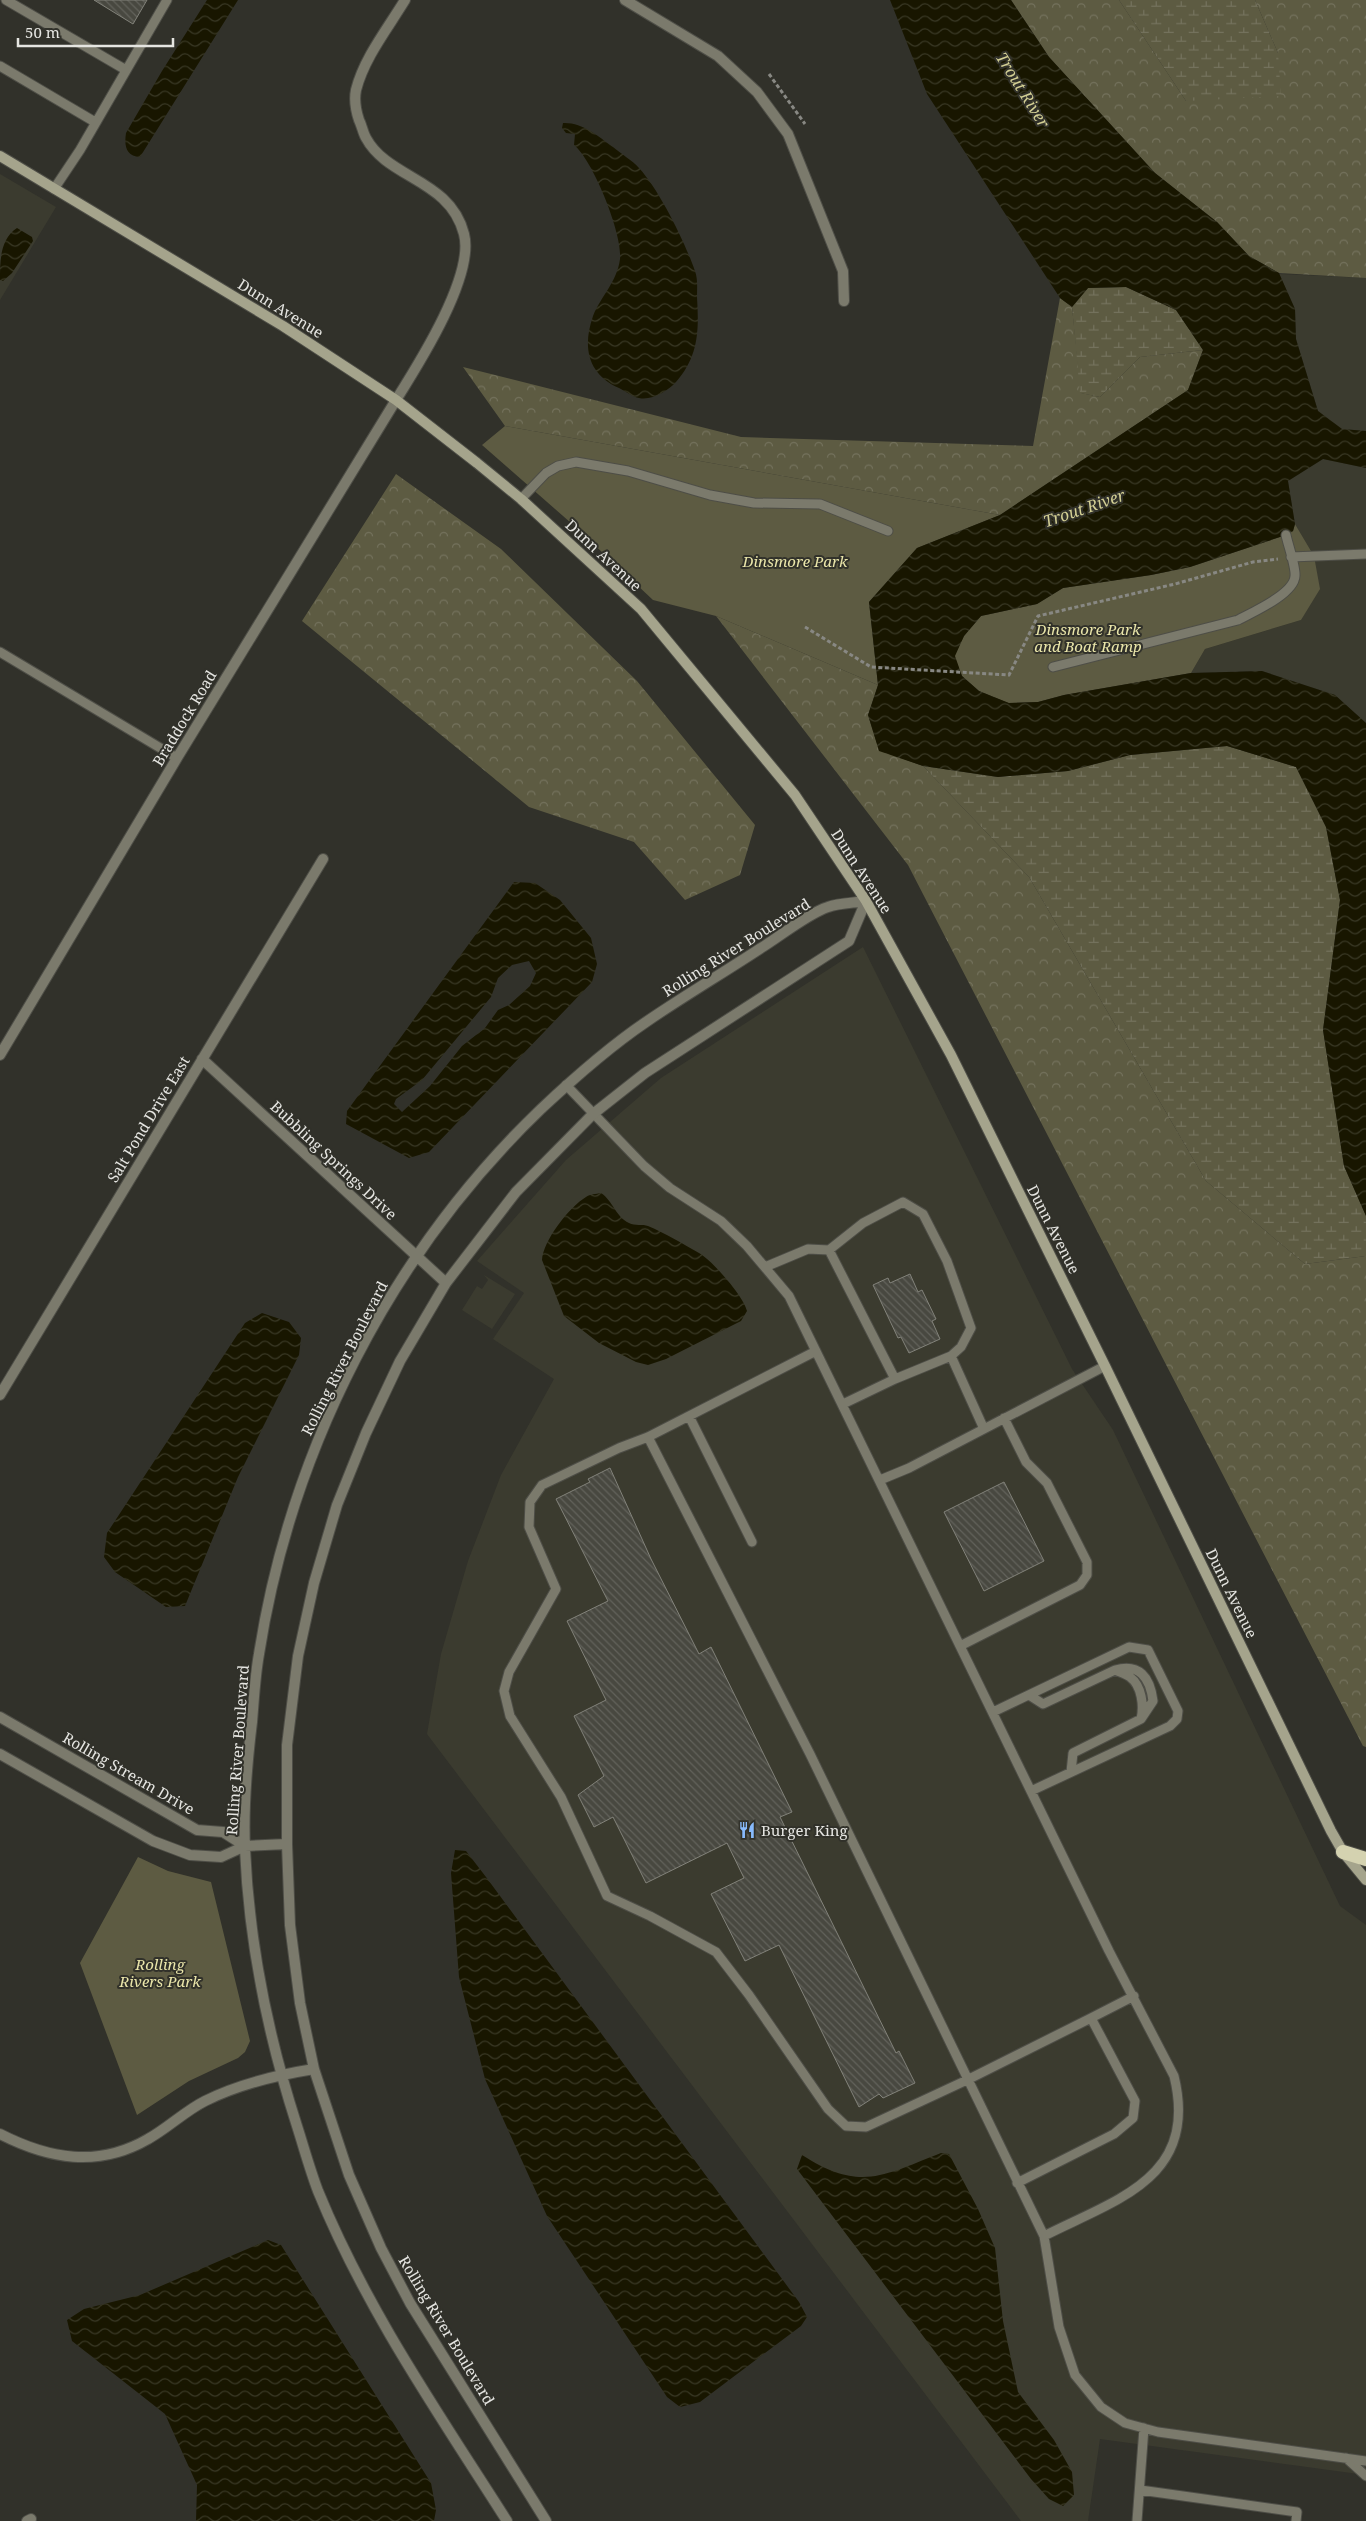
<svg xmlns="http://www.w3.org/2000/svg" width="1366" height="2521" viewBox="0 0 1366 2521" font-family="'Noto Serif',serif">
<style>
.built{fill:#3b3b2f}
.forest{fill:url(#forest-crowns)}
.wetland{fill:url(#wetland-marsh)}
.park{fill:#5d5b42}
.water{fill:url(#water-waves);fill-rule:evenodd}
.building{fill:url(#building-back-hatch);stroke:#82827a}
.lines{fill:none;stroke-linecap:round;stroke-linejoin:round}
.service-casing{stroke:#4e4e47;stroke-width:11}
.minor-casing{stroke:#4e4e47;stroke-width:12}
.tertiary-casing{stroke:#4e4e47;stroke-width:12}
.secondary-casing{stroke:#4e4e47;stroke-width:12}
.trunk-casing{stroke:#4e4e47;stroke-width:16}
.path{stroke:#888883;stroke-width:3;stroke-dasharray:4 2.5;stroke-linecap:butt}
.service{stroke:#7b7a6c;stroke-width:9}
.minor{stroke:#7b7a6c;stroke-width:10}
.tertiary{stroke:#7b7a6c;stroke-width:10}
.secondary{stroke:#a5a48c;stroke-width:10}
.trunk{stroke:#d4d2b0;stroke-width:14}
.labels{text-anchor:middle;dominant-baseline:central;stroke-width:4;stroke-linejoin:round;paint-order:stroke}
.street-label{font-size:15px;fill:#e5e5e1;stroke:#31312a}
.park-label{font-size:15px;font-style:italic;fill:#eae6aa;stroke:#31312a}
.poi-label{font-size:15px;fill:#e5e5e1;stroke:#31312a;text-anchor:start}
.water-label{font-size:16px;font-style:italic;fill:#d3cf94;stroke:#31312a}
</style>
<defs>
<pattern id="forest-crowns" width="20" height="18" patternUnits="userSpaceOnUse" patternTransform="scale(1.25)"><rect width="20" height="18" fill="#5d5b42"/><path d="M2 6a3 3 0 1 1 6 0M12 15a3 3 0 1 1 6 0" fill="none" stroke="#74725d"/></pattern>
<pattern id="wetland-marsh" width="20" height="14" patternUnits="userSpaceOnUse" patternTransform="scale(1.25)"><rect width="20" height="14" fill="#5d5b42"/><path d="M1 5h8M5 5V1M11 12h8M15 12V8" fill="none" stroke="#74725d"/></pattern>
<pattern id="water-waves" width="16" height="10" patternUnits="userSpaceOnUse" patternTransform="scale(1.25)"><rect width="16" height="10" fill="#181600"/><path d="M0 5q4-4 8 0t8 0" fill="none" stroke="#393825"/></pattern>
<pattern id="building-back-hatch" width="6" height="6" patternUnits="userSpaceOnUse" patternTransform="scale(1.25)"><rect width="6" height="6" fill="#484840"/><path d="M-1 5l2 2M0 0l6 6M5-1l2 2" fill="none" stroke="#62625b"/></pattern>
</defs>
<rect width="100%" height="100%" fill="#31312a"/>
<path class="built" d="M0,174l56,33 -56,93z
M1279,274l87,4v153l-24,-2 -24,-18 -22,-72 -1,-30z
M1323,459l43,9v255l-31,-28 -73,-24 -71,2 14,-24 96,-29 13,-64 -19,-32 -7,-43z
M863,947l209,422 41,61 227,476 26,19v550l-266,-36 -12,82h-67l-594,-787 14,-80 27,-93 33,-86 53,-96 -61,-40 31,-46 -47,-32 89,-101 95,-82z
M484,1275l31,19 -23,35 -30,-19 15,-24 5,3 6,-9z"/>
<path class="forest" d="M1011,0h108l67,101 92,-48 -23,-53h111v278l-87,-5 -30,-17 -32,-34 -62,-49 -106,-116z
M1060,298l12,9 9,86 19,4 40,-40 63,-7 -15,40 -188,125 -495,-89 -42,-59 278,70 292,9z
M396,474l105,75 136,132 118,144 -15,50 -55,25 -51,-58 -105,-35 -227,-186z
M716,616l162,69 -10,30 11,35 44,16 106,111 177,304 99,83 61,-8v491l-3,-1 -455,-881z"/>
<path class="wetland" d="M1119,0h136l23,53 3,43 -95,5z
M1126,287l50,23 27,40 -63,7 -40,40 -20,-4 -8,-86 16,-19z
M1227,746l69,21 30,60 14,73 -17,130 21,136 22,50v40l-61,8 -99,-83 -177,-304 -106,-111 75,11 70,-6 62,-16z"/>
<path class="park" d="M505,426l495,89 -83,33 -48,54 9,83 -162,-69 -63,-16 -82,-77 -89,-78z
M1295,524l19,32 6,33 -19,31 -96,29 -14,24 -127,22 -26,7 -30,1 -29,-12 -17,-15 -8,-20 10,-20 17,-20 56,-12 26,-16 88,-13 39,-8 96,-32 7,-4z
M138,1857l30,14 43,11 39,159 -5,11 -7,6 -49,23 -52,34 -57,-152z"/>
<path class="water" d="M207,0h31l-98,157c-14,-1 -16,-11 -14,-24l36,-62z
M890,0h121l38,57 106,116 62,49 32,34 30,17 16,36 1,30 22,72 24,18 24,2v37l-43,-9 -35,22 7,43 -2,7 -7,4 -96,32 -39,8 -88,13 -26,16 -56,12 -17,20 -9,20 7,20 17,15 30,12 29,-1 26,-7 127,-22 71,-2 73,24 31,28v493l-22,-50 -21,-136 17,-130 -14,-73 -30,-60 -69,-21 -97,9 -62,16 -70,6 -75,-11 -44,-15 -11,-36 10,-30 -9,-83 48,-54 83,-33 188,-125 15,-40 -27,-40 -50,-23 -38,1 -16,19 -12,-9 -133,-204z
M563,123c19,-1 35,13 50,24 8,7 19,13 26,21 21,23 46,74 56,103 3,8 2,18 2,26 2,33 2,59 -21,85 -7,8 -24,19 -37,16 -6,-1 -14,-7 -20,-10 -31,-14 -37,-40 -26,-72 8,-20 24,-34 27,-57 3,-24 -27,-99 -46,-114l1,-11 -9,-1 -4,-5z
M17,228l15,9 1,4 -21,32 -9,8 -3,-1c0,-19 0,-41 17,-52z
M514,882l21,1 25,17 31,38 6,26 -5,18 -163,170 -20,6 -63,-34 1,-13zM529,961l7,12 -6,13 -21,19 -11,5 -13,18 -23,18 -32,40 -28,26 -8,-8 2,-5 26,-19 69,-83 7,-19 14,-13z
M601,1193c12,8 15,24 28,30 6,3 14,1 19,3 17,7 35,18 51,27 13,7 45,44 48,58l-6,10 -75,38 -18,6 -12,-3 -37,-19 -35,-27 -22,-56c1,-19 27,-53 44,-63 4,-3 10,-3 15,-4z
M262,1313l27,9 12,16 -2,17 -61,122 -53,129 -19,1 -51,-35 -11,-15 3,-24 138,-210z
M455,1850l11,1 20,26 313,425 8,15 -6,9 -101,76 -20,5 -13,-10 -120,-181 -62,-137 -26,-102 -8,-104z
M941,2153l8,1 29,55 17,39 8,73 15,71 36,48 18,32 2,23 -11,11 -14,-7 -18,-20 -234,-310 5,-14c58,37 80,21 139,-2z
M268,2240l13,5 150,238 5,27 -2,11h-238l1,-36 -32,-71 -93,-73 -5,-21 17,-11 56,-14z"/>
<path class="building" d="M94,0h53l-14,24z
M910,1274l8,18 4,-2 14,29 -4,2 8,18 -31,14 -8,-16 -3,1 -25,-53 15,-7 2,5z
M610,1468l41,91 48,95 12,-7 81,165 -12,5 116,236 3,-2 16,32 -32,15 -4,-4 -20,13 -80,-162 -34,16 -34,-67 33,-16 -17,-35 -81,40 -33,-66 -19,10 -16,-32 26,-19 -30,-60 32,-16 -39,-79 41,-20 -52,-102 34,-17 -2,-3z
M1004,1482l40,79 -60,30 -40,-79z"/>
<g class="lines">
<g class="service-casing">
<path id="service" d="M6,0l120,70
M0,66l95,56
M54,189l26,-39 87,-150
M521,499l25,-26 12,-7 18,-4 52,9 82,24 44,8 66,1 68,27
M1291,557l75,-3
M0,652l177,106
M1053,667l185,-47c15,-8 56,-26 57,-44 1,-9 -7,-31 -9,-41
M566,1085l78,81 26,22 51,33 26,25 42,50 320,655 65,125c25,102 -57,123 -130,160
M829,1250l66,129
M765,1267l43,-18 21,1 34,-27 40,-21 20,12 24,47 24,67 -10,19 -10,9
M816,1351l-168,86 -29,11 -77,37 -12,17 -1,25 27,62 -47,83 -5,19 6,25 51,81 46,99 43,20 66,36 33,43 79,114 18,17 20,1 101,-47 124,-62
M843,1404l52,-25 56,-23 33,73
M689,1416l63,126
M648,1437l162,317 234,482 15,91 16,48 26,32 24,16 33,9 208,29
M880,1480l29,-12 196,-102
M960,1646l120,-61 7,-10v-13l-40,-79 -21,-21 -22,-44
M1115,1670c24,-7 35,7 38,31l-12,18
M1029,1695l14,9 72,-34c4,2 11,4 15,7 12,9 14,29 11,42l-68,34 -2,19
M993,1712l136,-65 19,3 30,61 -1,8 -7,7 -139,65
M1017,2183l97,-49 19,-16 2,-17 -44,-83 43,-22
M1346,2458l20,18
M1140,2490l157,22 -1,9
M1137,2521l7,-93"/>
</g>
<g class="minor-casing">
<path id="minor" d="M625,0l93,56 39,36 31,42 55,137 1,30
M396,400c22,-35 79,-124 68,-166 -14,-55 -76,-55 -98,-96 -3,-5 -4,-12 -7,-18 -3,-9 -5,-20 -3,-30 8,-32 32,-62 49,-90
M202,1059l244,224
M0,1395l323,-536
M0,1717l197,113 26,2 22,14
M0,1754l153,87 37,14 31,2 24,-11 42,-2
M0,2134c49,25 98,34 148,5 20,-11 37,-28 57,-38 34,-17 72,-26 109,-32
M27,2521l4,-2
M507,2521c-68,-107 -141,-212 -189,-330 -8,-21 -14,-43 -21,-65 -29,-90 -48,-183 -52,-277 -2,-42 2,-86 7,-127 2,-23 3,-46 7,-68 32,-205 132,-401 282,-545 33,-31 68,-62 105,-87 38,-26 77,-49 115,-74 18,-11 48,-35 67,-41 11,-4 26,-4 38,-6
M546,2521l-136,-218 -29,-55 -32,-73 -35,-106 -14,-66 -10,-78 -3,-81v-99l11,-89 16,-73 23,-78 29,-72 34,-72 46,-78 70,-91 77,-78 52,-41 204,-132 17,-40"/>
</g>
<g class="tertiary-casing">
<path id="tertiary" d="M0,1055l177,-297 219,-358"/>
</g>
<g class="secondary-casing">
<path id="secondary" d="M0,156l283,170 113,74 81,63 44,36 120,110 154,186 71,106 85,154 154,311 226,465 12,21 23,28"/>
</g>
<g class="trunk-casing">
<path id="trunk" d="M1343,1852l23,7"/>
</g>
<path class="path" d="M769,74l36,50
M805,627l66,40 138,8 29,-59 137,-32 78,-22 25,-3"/>
<use href="#service" class="service"/>
<use href="#minor" class="minor"/>
<use href="#tertiary" class="tertiary"/>
<use href="#secondary" class="secondary"/>
<use href="#trunk" class="trunk"/>
</g>
<defs>
<g id="restaurant-bare" transform="scale(1.35)"><path d="M-5-6h1v4h1v-4h1v4h1v-4h1v5L-1.5 .5V6h-2V.5L-5-1ZM5-6V6H3V1.5H1.5Q1.5-4 5-6Z" fill="#88bafc" stroke="#31312a" stroke-width="2.5" paint-order="stroke"/></g>
</defs>
<g fill-rule="evenodd">
<use href="#restaurant-bare" x="747" y="1830"/>
</g>
<g class="labels">
<g class="street-label">
<text transform="translate(281 308) rotate(32)">Dunn Avenue</text>
<text transform="translate(604 555) rotate(43)">Dunn Avenue</text>
<text transform="translate(184 718) rotate(-59)">Braddock Road</text>
<text transform="translate(862 871) rotate(57)">Dunn Avenue</text>
<text transform="translate(736 947) rotate(-32)">Rolling River Boulevard</text>
<text transform="translate(148 1119) rotate(-59)">Salt Pond Drive East</text>
<text transform="translate(334 1160) rotate(43)">Bubbling Springs Drive</text>
<text transform="translate(1054 1229) rotate(63)">Dunn Avenue</text>
<text transform="translate(344 1358) rotate(-63)">Rolling River Boulevard</text>
<text transform="translate(1232 1593) rotate(64)">Dunn Avenue</text>
<text transform="translate(237 1750) rotate(-86)">Rolling River Boulevard</text>
<text transform="translate(129 1773) rotate(30)">Rolling Stream Drive</text>
<text transform="translate(447 2330) rotate(59)">Rolling River Boulevard</text>
</g>
<g class="park-label">
<text x="795" y="561">Dinsmore Park</text>
<text x="1088" y="629">Dinsmore Park<tspan x="1088" dy="17">and Boat Ramp</tspan></text>
<text x="160" y="1964">Rolling<tspan x="160" dy="17">Rivers Park</tspan></text>
</g>
<g class="poi-label">
<text x="761" y="1830">Burger King</text>
</g>
<g class="water-label">
<text transform="translate(1023 90) rotate(58)">Trout River</text>
<text transform="translate(1084 508) rotate(-19)">Trout River</text>
</g>
</g>
<path d="M18 38v8h155v-8" fill="none" stroke="#e5e5e1" stroke-width="2.5"/>
<text x="25" y="38" font-size="15" fill="#e5e5e1" stroke="#31312a" stroke-width="4" paint-order="stroke">50 m</text>
</svg>
